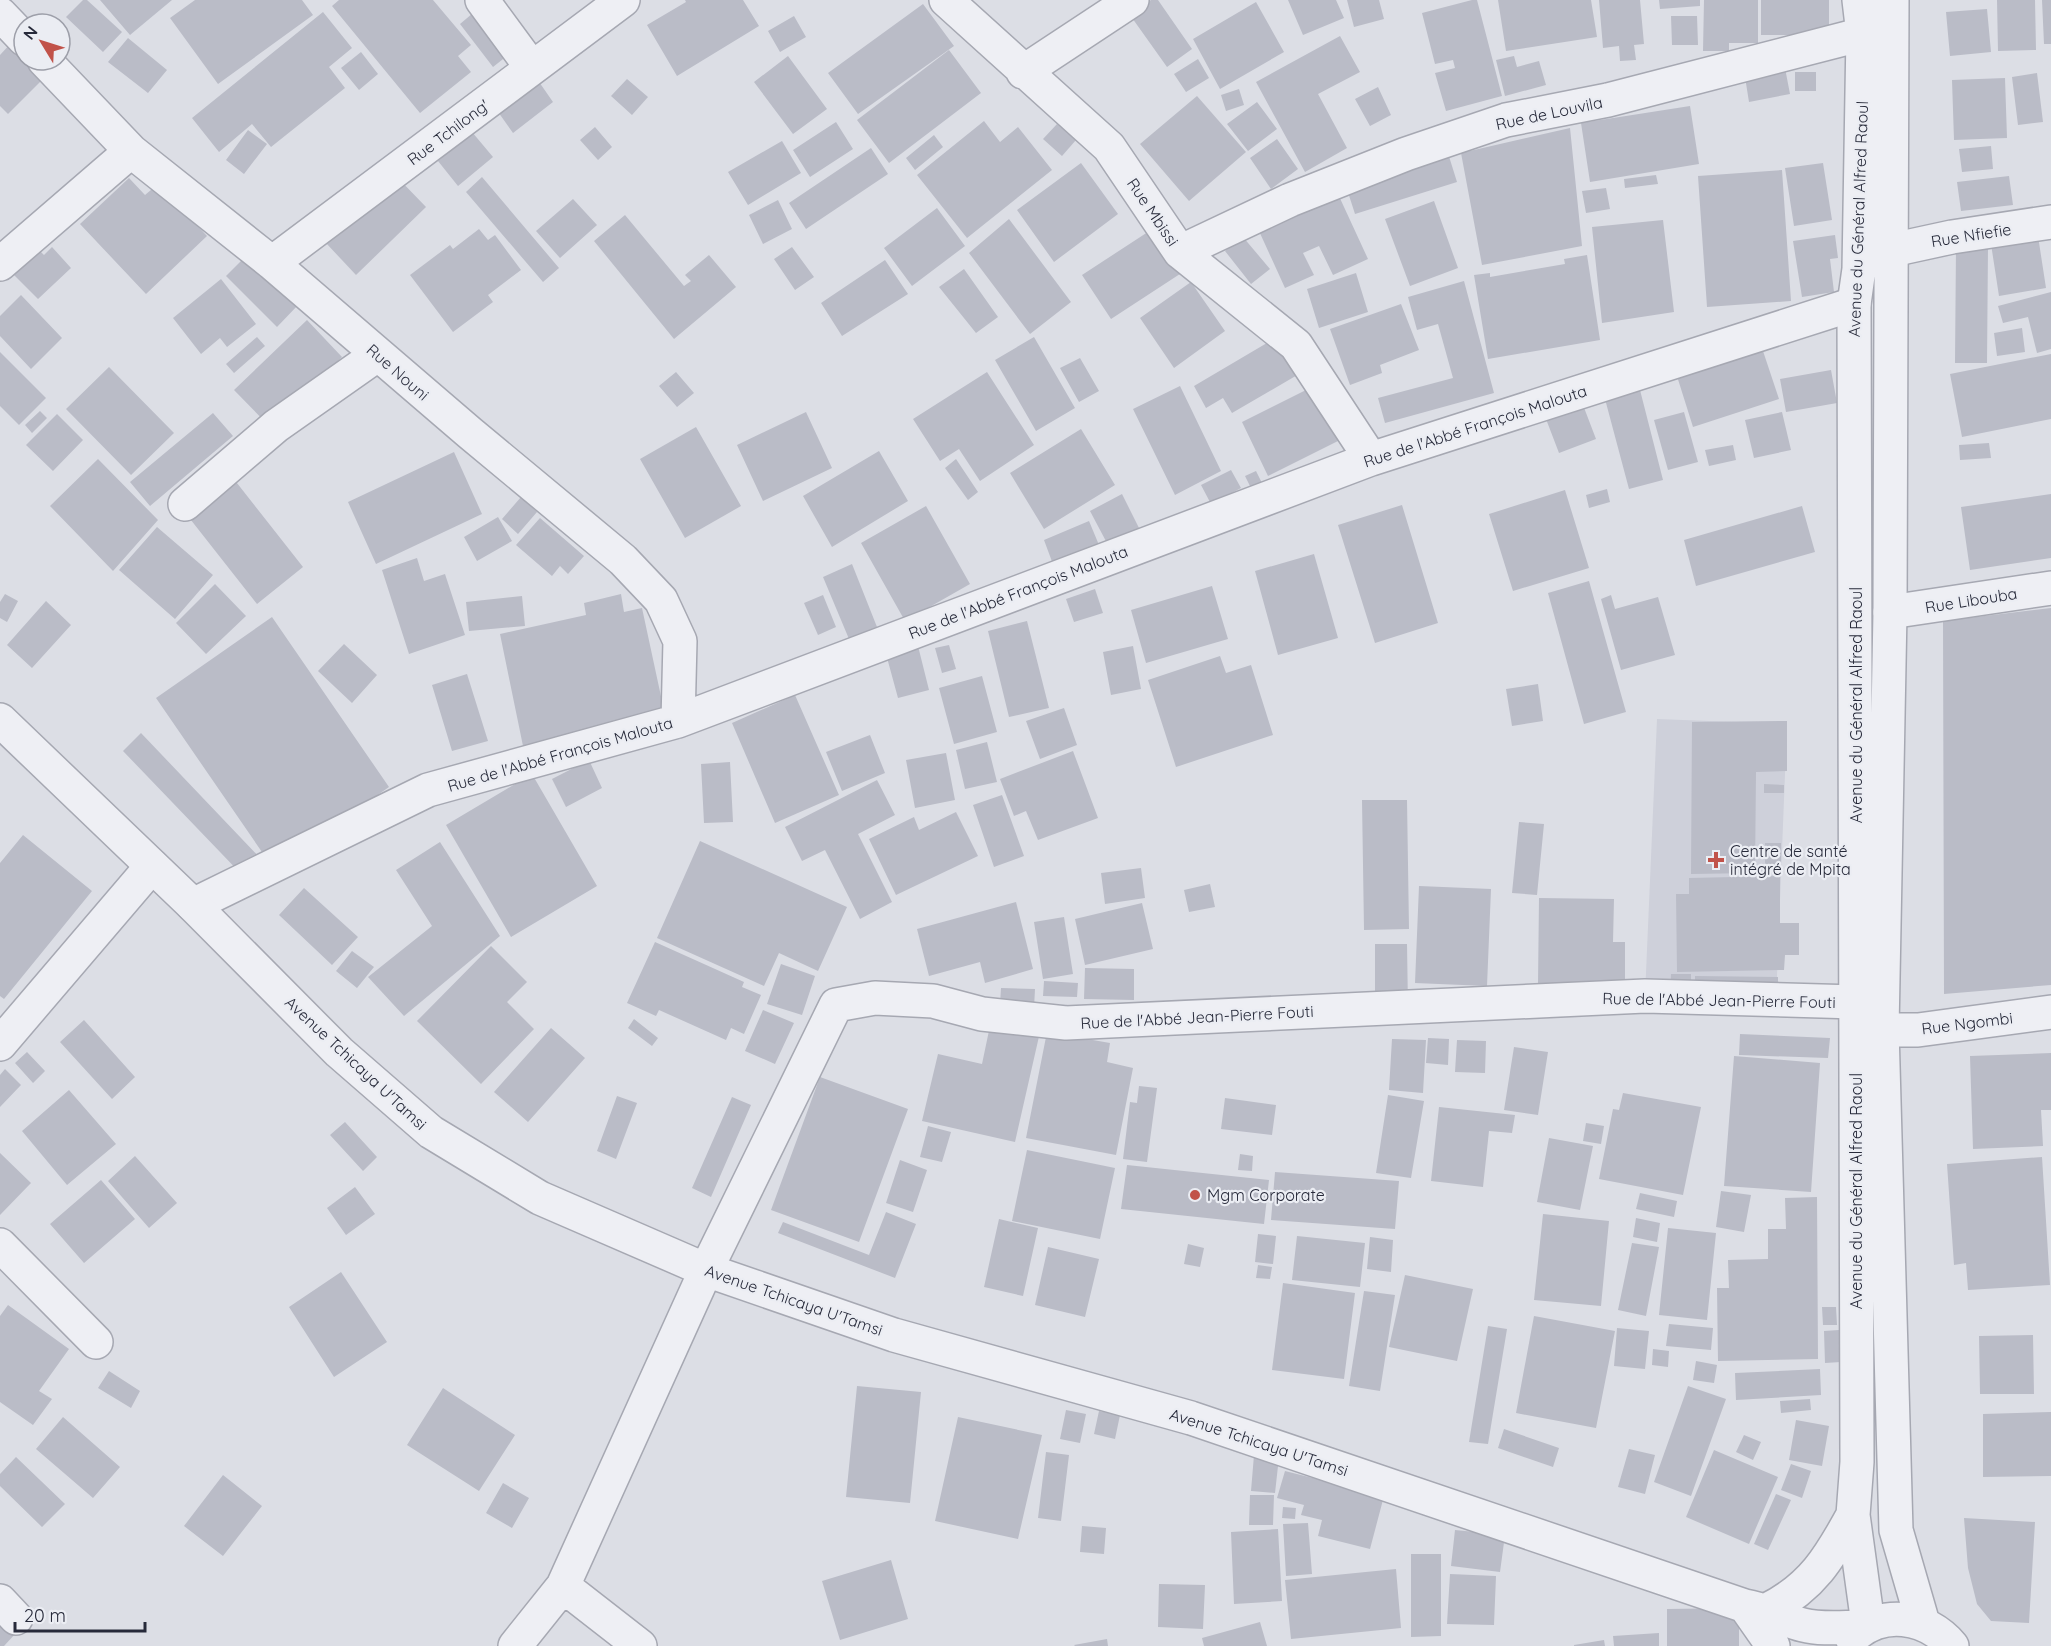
<svg xmlns="http://www.w3.org/2000/svg" width="2051" height="1646" viewBox="0 0 2051 1646" font-family="Quicksand,sans-serif">
<style>
.built{fill:#ced0da}
.building{fill:#babcc7}
.lines{fill:none;stroke-linecap:round;stroke-linejoin:round}
.minor-casing{stroke:#a6a8b2;stroke-width:36}
.tertiary-casing{stroke:#a6a8b2;stroke-width:36}
.minor{stroke:#eeeff4;stroke-width:33}
.tertiary{stroke:#eeeff4;stroke-width:33}
.poi-dot{fill:#c15249;stroke:#ebedf3;stroke-width:2}
.labels{text-anchor:middle;dominant-baseline:central;stroke-width:4.5;stroke-linejoin:round;paint-order:stroke}
.street-label{font-size:16px;fill:#272a3a;stroke:#ebedf3}
.poi-label{font-size:16px;fill:#272a3a;stroke:#ebedf3;text-anchor:start}
</style>
<rect width="100%" height="100%" fill="#dcdee5"/>
<path class="built" d="M1657,719l130,5 -11,277 -131,-5z"/>
<path class="building" d="M83,0h4l35,32 -19,20 -37,-35z
M100,0h72l-42,35z
M195,0h107l11,15 -95,69 -48,-66z
M339,0h94l38,45 -13,11 13,16 -51,41 -88,-107z
M685,0h58l16,26 -82,50 -30,-51 39,-23z
M1151,0h7l34,49 -25,18 -37,-52z
M1288,0h48l8,18 -41,17z
M1347,0h32l5,19 -30,8z
M1472,0h5l25,96 -56,15 -11,-38 20,-5 -2,-8 -18,4 -13,-51z
M1498,0h93l6,37 -91,14z
M1599,0h41l4,44 -10,1 2,15 -16,1 -1,-15 -16,2z
M1659,0h41v6l-40,3z
M1704,0h54v43h-29v8h-26z
M1761,0h68v35h-68z
M1997,0h38l1,50 -38,1z
M2042,0h9v44h-7z
M1256,2l28,50 -64,37 -27,-50z
M923,4l31,42 -96,68 -30,-41z
M479,8l34,43 -20,16 -33,-43z
M1987,9l4,43 -41,4 -4,-44z
M323,12l29,36 -23,19 16,21 -74,59 -19,-23 -33,28 -27,-34z
M794,16l12,21 -26,15 -12,-21z
M1671,16h26l1,29h-26z
M1340,36l20,36 -42,22 29,54 -42,24 -49,-90z
M128,38l39,32 -19,23 -40,-31z
M12,42l12,12v6h6l16,16 -38,38 -8,-8v-51z
M949,50l32,43 -92,70 -32,-43z
M361,52l17,22 -19,16 -18,-22z
M788,56l39,53 -34,25 -39,-52z
M1514,56l3,11 22,-6 7,24 -41,11 -9,-36z
M1198,59l11,19 -23,14 -12,-18z
M1785,68l5,26 -41,8 -4,-25z
M1795,72h21v19h-21z
M2037,73l6,49 -25,3 -6,-48z
M2005,78l2,60 -53,2 -2,-60z
M537,79l16,23 -40,31 -17,-24z
M627,79l21,18 -16,18 -21,-19z
M1378,87l13,28 -21,11 -15,-27z
M1239,89l5,16 -18,6 -5,-16z
M1197,96l49,56 -57,49 -49,-57z
M1257,102l20,27 -29,22 -21,-27z
M1690,106l9,58 -109,18 -9,-59z
M984,121l16,21 18,-15 34,43 -85,68 -50,-63z
M836,122l17,27 -43,28 -17,-27z
M1057,124l19,16 -14,16 -19,-17z
M595,127l17,20 -14,13 -18,-20z
M1570,128l12,118 -100,19 -21,-112z
M248,130l19,14 -23,30 -18,-14z
M472,132l21,25 -35,29 -20,-25z
M934,135l9,12 -28,23 -9,-12z
M1277,139l21,30 -27,20 -21,-31z
M782,141l19,32 -53,32 -20,-33z
M1991,146l2,23 -31,3 -3,-23z
M871,148l17,26 -82,55 -17,-26z
M1447,150l10,32 -102,32 -10,-31z
M1081,163l37,51 -64,48 -37,-52z
M1823,163l9,57 -38,6 -9,-58z
M1782,170l9,131 -84,6 -9,-131z
M1656,175l2,9 -33,4 -1,-9z
M396,176l30,31 -70,68 -30,-32z
M2009,176l4,29 -52,6 -4,-29z
M482,177l77,91 -16,14 -77,-90z
M129,178l16,17 13,-11 49,52 -61,58 -66,-70z
M1606,188l4,21 -24,4 -4,-22z
M1338,194l30,65 -35,16 -14,-29 -16,7 11,22 -29,13 -26,-57z
M573,199l24,26 -37,33 -24,-27z
M778,200l14,29 -29,15 -14,-29z
M1434,201l24,67 -48,18 -25,-67z
M937,208l28,38 -53,40 -28,-38z
M625,215l59,71 7,-5 -6,-6 24,-20 27,32 -62,52 -80,-98z
M1009,219l62,83 -41,32 -61,-81z
M1663,220l11,92 -72,11 -10,-96z
M1154,228l29,44 -72,47 -29,-44z
M479,229l9,11 7,-5 26,35 -33,25 5,7 -40,30 -43,-57 40,-30 3,4z
M1835,235l3,23 -8,1 4,33 -32,5 -9,-56z
M2038,236l8,52 -47,8 -8,-52z
M1243,237l27,32 -19,15 -26,-33z
M52,247l19,21 -33,31 -26,-26 26,-24 6,6z
M792,247l22,30 -19,13 -21,-31z
M1988,247l-1,116h-32l1,-115z
M248,254l51,50 -22,23 -51,-51z
M1587,255l13,85 -112,19 -14,-84 16,-2v4l75,-13 -1,-5z
M885,260l23,34 -66,42 -21,-33z
M964,269l34,48 -22,16 -37,-46z
M1356,273l12,39 -49,16 -12,-39z
M221,279l35,45 -29,23 -7,-9 -19,16 -28,-36z
M1464,281l30,112 -109,30 -7,-25 75,-20 -15,-54 -21,6 -9,-33z
M1191,282l34,49 -51,37 -34,-50z
M2051,292v57l-14,4 -9,-36 -25,6 -5,-17z
M21,295l41,43 -31,31 -31,-33v-20z
M1401,304l18,46 -39,15 2,8 -32,12 -20,-56z
M307,320l35,37 -72,70 -36,-37z
M2022,328l3,24 -28,4 -3,-23z
M257,337l8,9 -31,27 -8,-9z
M1034,337l41,71 -39,23 -41,-71z
M1277,337l22,37 -67,39 -9,-15 -17,10 -12,-22z
M1761,345l18,54 -86,28 -17,-54z
M0,352l46,46 -27,27 -19,-19z
M2051,354v65l-89,18 -12,-63z
M1080,358l19,33 -20,11 -19,-34z
M109,367l65,66 -43,42 -65,-66z
M1831,370l6,33 -51,9 -6,-33z
M676,372l18,21 -17,14 -18,-21z
M987,372l47,73 -54,36 -21,-32 -19,12 -27,-42z
M1180,386l41,85 -46,24 -42,-86z
M1314,386l26,54 -72,36 -26,-54z
M1640,390l23,90 -34,9 -24,-90z
M1583,405l13,34 -37,14 -13,-34z
M40,411l7,7 -15,15 -7,-8z
M806,412l26,56 -69,33 -26,-56z
M1684,412l14,50 -30,8 -14,-50z
M1782,412l9,38 -37,8 -9,-38z
M213,413l20,23 -83,70 -20,-24z
M57,414l26,26 -30,31 -27,-26z
M696,427l45,79 -56,32 -45,-79z
M1081,429l34,56 -71,44 -34,-56z
M1989,443l2,15 -31,2 -1,-15z
M1733,445l3,15 -27,6 -4,-16z
M879,451l29,50 -76,46 -29,-51z
M454,452l28,62 -106,50 -28,-62z
M98,459l60,61 -45,51 -63,-65z
M956,459l22,33 -10,8 -23,-32z
M1231,470l10,18 -30,16 -10,-19z
M1256,471l6,12 -11,5 -6,-12z
M233,478l70,89 -46,37 -70,-89z
M1607,489l3,13 -21,6 -3,-13z
M1565,490l24,78 -76,23 -24,-77z
M1122,494l17,34 -31,17 -18,-34z
M2051,494v64l-81,12 -9,-63z
M521,497l16,15 -19,22 -16,-15z
M1402,505l36,118 -63,20 -37,-118z
M926,506l44,78 -65,37 -44,-78z
M1802,506l13,46 -119,34 -12,-46z
M498,517l14,24 -35,20 -13,-24z
M540,518l44,38 -16,18 -8,-8 -8,10 -36,-31z
M1089,521l10,24 -42,30 -13,-35z
M157,527l56,48 -38,44 -56,-49z
M1314,554l24,84 -60,17 -23,-84z
M417,558l7,23 21,-7 20,61 -56,19 -27,-84z
M852,564l25,63 -28,12 -26,-62z
M1589,581l37,131 -42,12 -36,-131z
M215,584l31,32 -40,38 -30,-31z
M1212,586l16,53 -82,24 -15,-53z
M1095,589l8,24 -29,9 -8,-23z
M5,594l13,7 -11,21 -7,-4v-16z
M621,594l3,18 18,-4 23,107 -142,31 -23,-112 86,-19 -2,-12z
M823,595l13,32 -18,8 -14,-32z
M1611,595l4,14 43,-12 17,58 -54,15 -20,-71z
M522,596l3,30 -56,5 -3,-29z
M46,601l25,24 -39,43 -25,-23z
M2051,608v377l-107,9 -1,-373z
M272,617l117,170 -116,81 -117,-170z
M1027,621l22,87 -40,9 -21,-86z
M344,644l33,31 -25,28 -34,-32z
M949,645l7,24 -14,4 -7,-25z
M918,646l11,44 -31,8 -12,-44z
M1133,646l8,43 -30,6 -8,-43z
M1220,656l6,17 25,-8 22,70 -97,32 -28,-87z
M467,674l21,67 -36,10 -20,-66z
M982,676l15,56 -43,12 -15,-56z
M1538,684l5,37 -31,5 -6,-37z
M795,695l44,100 -64,28 -43,-100z
M1064,708l13,37 -37,14 -14,-38z
M1787,721v50l-31,1 -1,101 -64,1 1,-152z
M141,733l122,128 -18,17 -122,-127z
M870,735l15,38 -43,18 -16,-39z
M987,742l10,40 -32,7 -9,-39z
M1073,751l25,67 -60,22 -12,-29 -12,5 -14,-37z
M946,753l9,47 -40,8 -9,-48z
M589,760l13,28 -36,19 -14,-28z
M730,762l3,60 -29,1 -3,-59z
M532,774l65,112 -86,51 -65,-112z
M877,780l18,35 -37,19 34,68 -32,17 -35,-69 -23,11 -17,-34z
M1764,784l20,1v8h-20z
M1002,795l22,61 -30,11 -21,-62z
M1362,800h45l2,129 -45,1z
M956,812l22,44 -82,39 -27,-56 45,-22 5,13z
M1519,822l25,2 -7,71 -25,-2z
M23,835l69,56 -88,108 -4,-3v-133z
M700,841l147,66 -29,64 -39,-18 -15,33 -107,-48z
M440,842l60,94 -96,80 -36,-39 64,-51 -36,-56z
M1765,843h16v26h-16z
M1141,868l4,30 -40,6 -4,-31z
M1780,876v47h19v32h-14l-1,15 -107,2 -1,-78h13v-16z
M1210,884l5,23 -26,5 -5,-22z
M1419,886l72,3 -4,97 -72,-3z
M304,888l54,49 -26,28 -53,-50z
M1539,898l75,1 -1,43h12v43l-87,-1z
M1016,902l17,67 -48,14 -5,-21 -51,14 -12,-47z
M1142,903l11,46 -68,16 -10,-46z
M1064,917l9,57 -30,5 -9,-57z
M655,942l89,40 -2,5 19,8 -17,39 -13,-6 -5,12 -67,-30 -3,6 -29,-13z
M1375,944h32l1,64 -33,-15z
M491,946l36,36 -20,20 27,27 -53,55 -64,-63z
M352,951l22,16 -17,21 -21,-17z
M781,964l34,12 -13,39 -35,-11z
M1085,968l49,1v31l-50,-1z
M1671,974h20v24h-21z
M1695,976l83,1v17l-83,-2z
M1044,981l34,2 -1,14 -34,-1z
M1001,988l34,1 -1,19 -34,-3z
M763,1010l31,13 -19,41 -30,-13z
M634,1019l24,19 -6,8 -24,-18z
M84,1020l51,57 -23,22 -52,-57z
M991,1021l49,11 -25,110 -93,-21 16,-67 44,10z
M551,1028l34,30 -57,64 -34,-30z
M1047,1032l63,11 -3,19 26,6 -17,87 -90,-17z
M1740,1034l90,4 -2,20 -89,-3z
M1428,1038l21,1 -1,26 -22,-2z
M1392,1039l34,1 -3,53 -34,-3z
M1457,1040l29,1 -1,32 -30,-1z
M1514,1047l34,5 -10,63 -34,-5z
M27,1052l18,19 -12,12 -18,-20z
M2051,1053v57h-10l2,36 -70,3 -3,-93z
M1734,1056l86,7 -9,129 -87,-6z
M5,1069l16,16 -21,22v-32z
M820,1077l88,32 -49,133 -88,-32z
M1139,1086l18,2 -10,74 -24,-3 7,-57 7,1z
M69,1090l47,54 -49,41 -45,-54z
M1623,1093l78,14 -18,88 -84,-16 14,-70 6,1z
M1388,1095l36,6 -13,77 -35,-5z
M617,1096l20,7 -21,56 -19,-8z
M732,1097l19,8 -40,92 -19,-9z
M1225,1098l51,7 -4,30 -51,-6z
M1439,1107l76,8 -3,18 -23,-2 -6,56 -52,-6z
M345,1122l32,35 -14,14 -33,-36z
M1586,1123l18,3 -3,18 -18,-3z
M928,1126l23,6 -9,30 -22,-5z
M1549,1138l44,8 -13,64 -43,-8z
M1027,1150l88,18 -15,71 -88,-18z
M0,1153l31,30 -31,32z
M1240,1154l13,2 -1,15 -14,-1z
M135,1156l42,47 -28,25 -41,-47z
M2042,1157l8,128 -82,5 -2,-27 -12,2 -7,-101z
M900,1160l27,10 -14,42 -27,-9z
M1127,1165l142,15 -5,44 -143,-15z
M1275,1172l124,9 -4,48 -124,-9z
M101,1180l34,39 -51,44 -34,-39z
M355,1187l20,27 -29,21 -19,-27z
M1721,1191l30,4 -7,37 -28,-5z
M1640,1193l37,8 -3,16 -38,-8z
M1817,1197l1,162 -100,2 -1,-73h12l-1,-28 40,-1v-30h18l-1,-31z
M886,1212l30,12 -21,54 -117,-45 5,-11 86,33z
M1543,1214l66,7 -8,85 -67,-6z
M1636,1218l24,5 -3,19 -24,-5z
M999,1219l39,9 -15,68 -39,-9z
M1668,1228l48,5 -9,87 -48,-5z
M1258,1234l18,2 -3,28 -18,-2z
M1297,1236l68,7 -5,44 -68,-7z
M1370,1237l23,3 -2,32 -24,-3z
M1632,1243l27,4 -13,69 -28,-6z
M1188,1244l16,4 -4,19 -16,-3z
M1048,1247l51,12 -14,58 -50,-12z
M1258,1265l14,2 -2,12 -14,-1z
M341,1272l46,70 -53,35 -45,-70z
M1405,1275l68,14 -16,72 -68,-14z
M1283,1283l72,10 -11,86 -72,-9z
M1364,1291l31,4 -15,96 -31,-5z
M8,1305l61,44 -30,42 13,8 -19,26 -33,-23v-86z
M1822,1307h14l1,18h-14z
M1534,1316l81,15 -19,97 -80,-15z
M1669,1324l44,4 -2,22 -45,-4z
M1488,1326l19,3 -19,115 -19,-2z
M1617,1328l32,3 -4,38 -31,-3z
M1839,1330l2,32 -16,1 -1,-32z
M2033,1335l1,59h-54l-1,-58z
M1653,1349l16,2 -1,16 -16,-2z
M1696,1361l21,4 -3,18 -21,-3z
M1820,1369l1,26 -85,5 -1,-27z
M109,1371l31,20 -9,17 -33,-20z
M857,1386l64,6 -11,111 -64,-6z
M1688,1386l38,13 -35,97 -37,-14z
M443,1388l72,47 -36,56 -72,-46z
M1810,1399l1,11 -30,3 -1,-12z
M1066,1410l20,4 -6,29 -20,-4z
M1099,1411l21,4 -5,24 -21,-5z
M2051,1412v64l-68,1v-63z
M63,1417l57,50 -27,31 -57,-49z
M958,1417l84,18 -24,104 -83,-18z
M1796,1420l33,6 -7,40 -33,-6z
M1504,1429l55,19 -6,19 -55,-19z
M1744,1435l17,7 -8,18 -17,-8z
M1629,1449l26,6 -10,39 -27,-7z
M1714,1450l64,27 -29,67 -63,-27z
M1046,1452l23,3 -8,66 -23,-3z
M1254,1455l25,2 -4,36 -24,-2z
M16,1457l49,47 -23,23 -42,-41v-12z
M1791,1464l20,7 -9,27 -21,-8z
M1285,1471l99,25 -14,53 -52,-13 4,-16 -21,-5 3,-10 -27,-7z
M223,1475l39,31 -39,50 -39,-30z
M503,1483l26,15 -17,30 -26,-15z
M1776,1494l15,6 -23,50 -14,-6z
M1250,1495h24l-1,30h-24z
M1283,1507l13,1 -1,11 -13,-1z
M1964,1518l71,4 -6,101 -38,-2 -14,-17 -9,-36z
M1308,1523l4,51 -26,2 -3,-52z
M1082,1526l24,2 -2,26 -24,-2z
M1278,1529l4,72 -48,3 -3,-72z
M1455,1530l50,5 -5,37 -49,-6z
M1411,1554h30v82l-30,1z
M891,1560l17,59 -68,21 -18,-59z
M1396,1569l5,59 -110,11 -6,-59z
M1450,1574l46,2 -2,49 -47,-1z
M1159,1584l46,1 -2,44 -45,-2z
M1739,1608v38h-72v-37z
M0,1619l16,14 -12,13h-4z
M1260,1622l7,24h-63l-2,-8z
M1659,1633v13h-45l-1,-10z
M1107,1639l1,7h-33l-1,-1z
M1604,1640l1,6h-31v-1z"/>
<g class="lines">
<g class="minor-casing">
<path id="minor" d="M482,0l50,68
M946,0l163,147 71,105 116,93 75,114
M0,14l24,25
M44,60l87,91 141,112 198,170 153,127 38,40 19,41 -2,80
M1023,72l109,-72
M1892,250l60,-13 99,-15
M1180,252l110,-52 116,-46 100,-34 102,-20 255,-66
M272,263l351,-263
M0,264l131,-113
M185,504l91,-78 101,-71
M1890,612l161,-24
M193,905l235,-115 250,-69 693,-262 483,-155
M1882,1030h36l133,-18
M0,1044l152,-178
M0,1245l96,97
M563,1586l77,60
M0,1601l16,17
M515,1646l48,-60 143,-316 130,-265 39,-7 58,3 49,13 84,9 579,-27 211,6"/>
</g>
<g class="tertiary-casing">
<path id="tertiary" d="M1859,0l4,34 -4,235 -5,35 3,1158 -4,53 15,109
M1892,0l-2,612 -8,418 14,500 27,93
M0,720l193,185 146,147 92,80 109,66 166,72 188,65 297,83 554,188c24,4 37,14 58,19 20,5 40,2 61,2
M1745,1606l28,40
M1767,1610c45,-22 63,-53 86,-95
M1852,1638c29,-29 74,-23 100,8"/>
</g>
<use href="#minor" class="minor"/>
<use href="#tertiary" class="tertiary"/>
</g>
<g class="poi-dot">
<path d="M1713 851h6v6h6v6h-6v6h-6v-6h-6v-6h6z"/>
<circle cx="1195" cy="1195" r="6"/>
</g>
<g class="labels">
<g class="street-label">
<text transform="translate(1549 113) rotate(-12)">Rue de Louvila</text>
<text transform="translate(448 132) rotate(-37)">Rue Tchilong'</text>
<text transform="translate(1153 212) rotate(56)">Rue Mbissi</text>
<text transform="translate(1858 219) rotate(-88)">Avenue du Général Alfred Raoul</text>
<text transform="translate(1971 235) rotate(-9)">Rue Nfiefie</text>
<text transform="translate(398 372) rotate(41)">Rue Nouni</text>
<text transform="translate(1475 426) rotate(-18)">Rue de l'Abbé François Malouta</text>
<text transform="translate(1018 592) rotate(-21)">Rue de l'Abbé François Malouta</text>
<text transform="translate(1971 600) rotate(-9)">Rue Libouba</text>
<text transform="translate(1856 705) rotate(-90)">Avenue du Général Alfred Raoul</text>
<text transform="translate(560 754) rotate(-16)">Rue de l'Abbé François Malouta</text>
<text transform="translate(1719 1000) rotate(1)">Rue de l'Abbé Jean-Pierre Fouti</text>
<text transform="translate(1197 1017) rotate(-3)">Rue de l'Abbé Jean-Pierre Fouti</text>
<text transform="translate(1967 1023) rotate(-7)">Rue Ngombi</text>
<text transform="translate(356 1063) rotate(43)">Avenue Tchicaya U'Tamsi</text>
<text transform="translate(1856 1191) rotate(-90)">Avenue du Général Alfred Raoul</text>
<text transform="translate(794 1300) rotate(19)">Avenue Tchicaya U'Tamsi</text>
<text transform="translate(1259 1442) rotate(18)">Avenue Tchicaya U'Tamsi</text>
</g>
<g class="poi-label">
<text x="1730" y="851">Centre de santé<tspan x="1730" dy="18">intégré de Mpita</tspan></text>
<text x="1207" y="1195">Mgm Corporate</text>
</g>
</g>
<g transform="translate(42 42) rotate(308)"><circle r="28" fill="#ebedf3" stroke="#9d9fa9" stroke-width="1.5"/>
<path d="M0-4.5L10 22L0 15L-10 22Z" fill="#c15249"/>
<text y="-9" font-size="16" font-weight="bold" text-anchor="middle" fill="#272a3a">N</text>
</g>
<path d="M15 1622v9h130v-9" fill="none" stroke="#272a3a" stroke-width="3"/>
<text x="24" y="1622" font-size="18" fill="#272a3a" stroke="#ebedf3" stroke-width="4.5" paint-order="stroke">20 m</text>
</svg>
